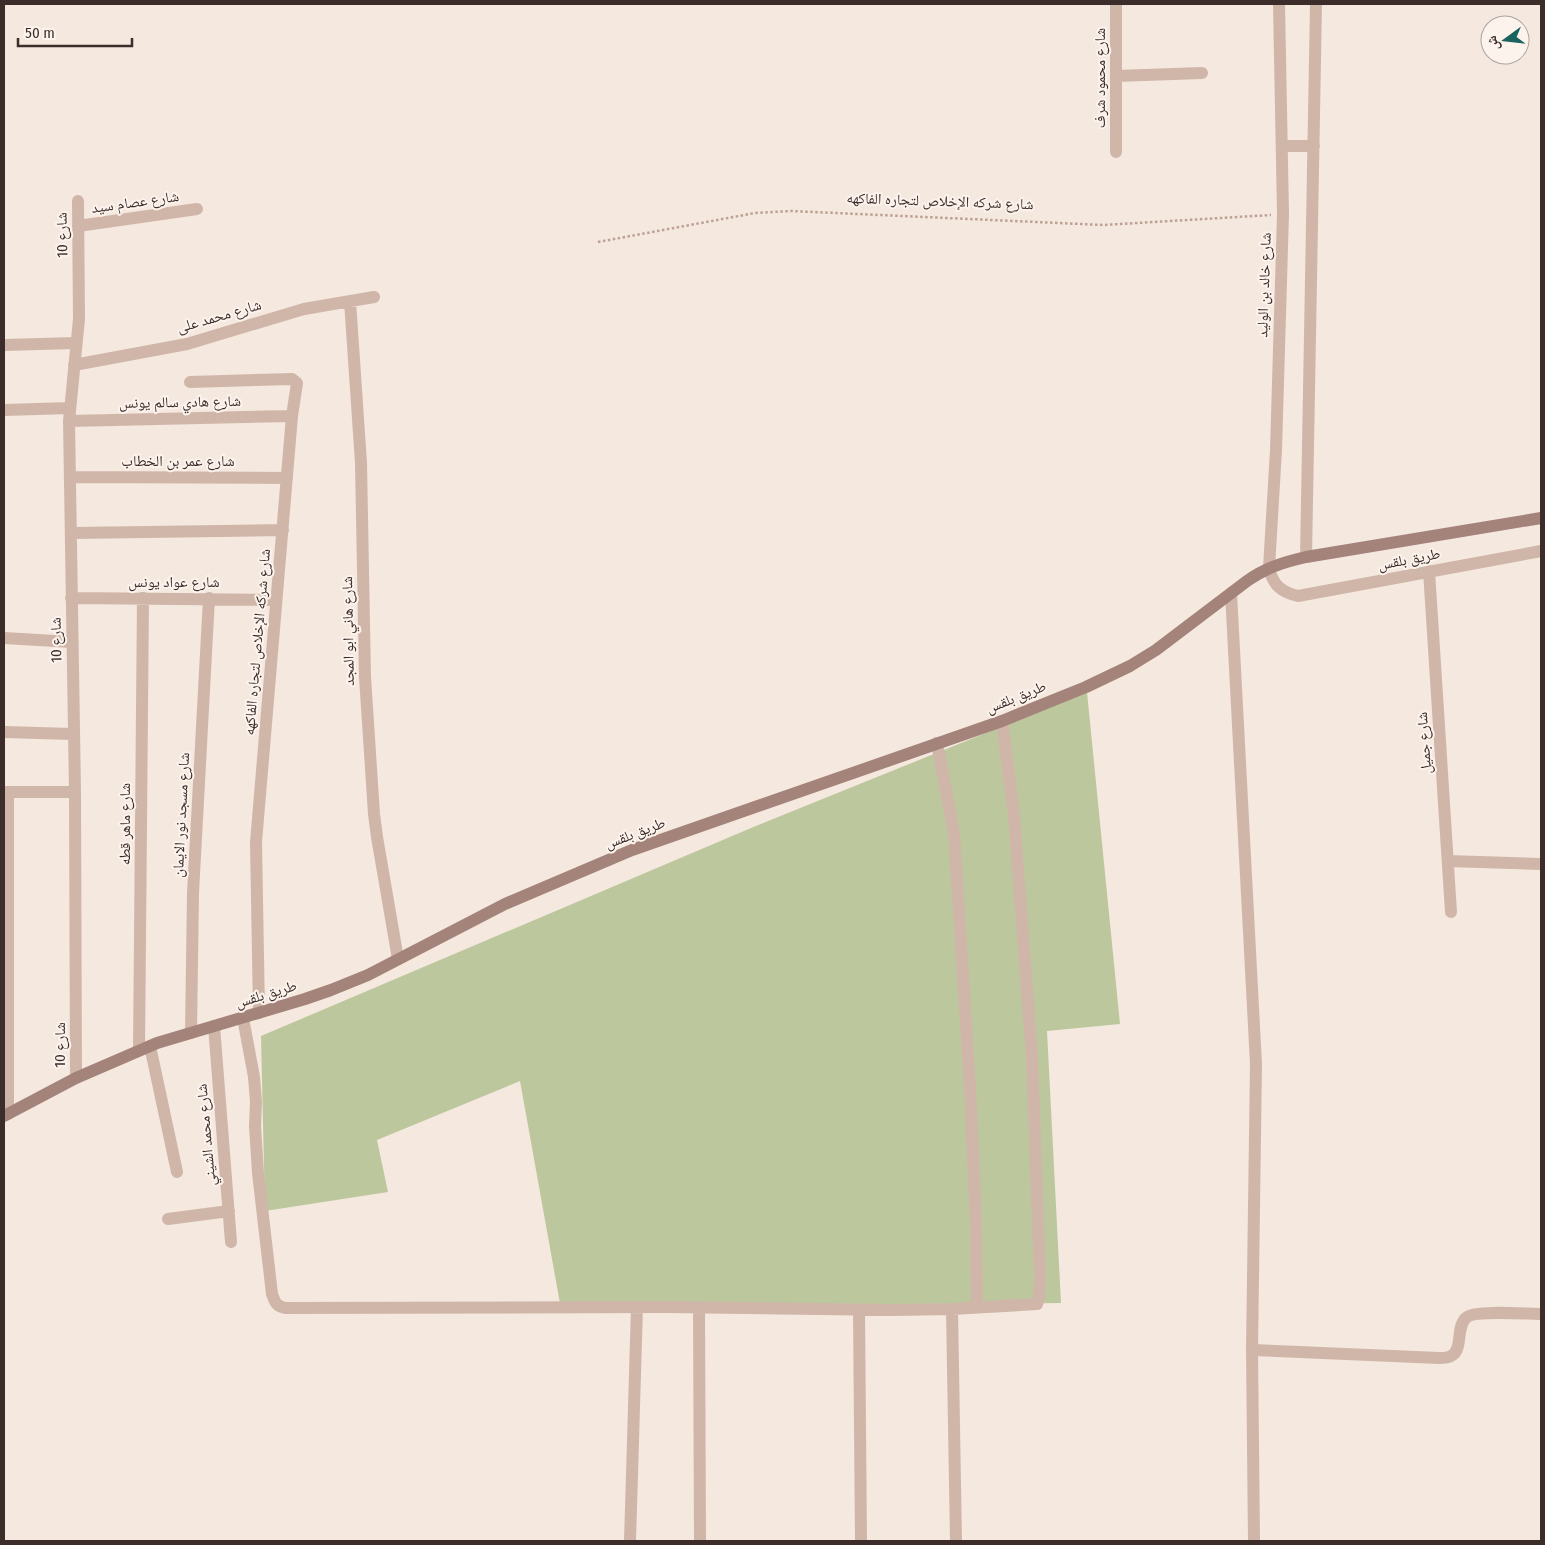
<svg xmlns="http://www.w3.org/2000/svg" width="1545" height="1545" viewBox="0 0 1545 1545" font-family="'Fira Sans Condensed','Noto Naskh Arabic',sans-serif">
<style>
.green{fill:#bdc79d}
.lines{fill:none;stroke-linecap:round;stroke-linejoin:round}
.path{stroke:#bca093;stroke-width:2.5;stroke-dasharray:2.5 2.5;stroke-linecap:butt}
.minor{stroke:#d0b6a9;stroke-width:12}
.secondary{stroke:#a4847a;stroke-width:12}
.labels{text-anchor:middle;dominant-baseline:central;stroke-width:4;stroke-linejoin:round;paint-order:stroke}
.street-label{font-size:15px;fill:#3c2d2a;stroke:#fcf3ed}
</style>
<rect width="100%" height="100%" fill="#f5e8df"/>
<path class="green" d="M1087,692l33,332 -73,7 14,272 -500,6 -41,-228 -143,59 11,52 -123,19 -4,-175 490,-208z"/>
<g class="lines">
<path class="path" d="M598,242l157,-29 36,-2 312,14 168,-10"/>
<path class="minor" d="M1116,4v148
M1279,4l4,210 -7,236 -7,118c4,17 12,24 29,28l243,-45
M1116,76l86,-3
M1282,146h32
M78,226l119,-17
M350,301l11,162 4,214 9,137 3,23 21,122
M4,345l72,-2
M74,365l113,-21 117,-35 70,-12
M190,382l102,-3 5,4 -5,33 -36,426 3,171
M4,410l66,-2
M69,421l223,-5
M70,477l217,1
M71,533l212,-3
M1306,557l10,-553
M1429,571l22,341
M1231,593l25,471 -4,286 2,191
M71,598l205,2
M4,638l68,4
M4,732l69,2
M937,743l17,90 16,254 6,137 1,83
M4,792h71
M1448,861l93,3
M243,1018l11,59 2,25 -1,24 3,47 14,121c3,8 4,12 13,14l382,-1 226,3 59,-1 85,-5 2,-6 1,-21 -8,-220 -18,-242 -12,-94
M214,1026l17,216
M191,1033l2,-140 16,-295
M150,1046l27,126
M139,1050l4,-452
M76,1078l-1,-286 -6,-371 10,-102 -1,-118
M8,1114v-322
M168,1219l61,-8
M699,1308l1,233
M952,1309l4,232
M859,1310l2,231
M1252,1350l187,8c4,0 9,0 12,-2 13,-7 4,-30 16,-39 9,-7 61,-3 74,-3
M630,1541l7,-234"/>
<path class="secondary" d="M4,1116l72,-38 81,-35 148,-44 26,-9 37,-15 137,-71 127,-54 370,-129 84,-34 44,-21 26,-16 91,-69c18,-13 37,-19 59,-24l235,-39"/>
</g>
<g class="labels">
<g class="street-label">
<text transform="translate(1100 78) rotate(-90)">شارع محمود شرف</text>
<text transform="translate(940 201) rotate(2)">شارع شركه الإخلاص لتجاره الفاكهه</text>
<text transform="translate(135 202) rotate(-8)">شارع عصام سيد</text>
<text transform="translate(62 235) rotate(-91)">شارع 10</text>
<text transform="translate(1264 285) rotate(-88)">شارع خالد بن الوليد</text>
<text transform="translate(219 316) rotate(-16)">شارع محمد على</text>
<text transform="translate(180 402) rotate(-1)">شارع هادي سالم يونس</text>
<text x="178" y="461">شارع عمر بن الخطاب</text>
<text transform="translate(1409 559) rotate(-11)">طريق بلقس</text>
<text x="174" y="582">شارع عواد يونس</text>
<text transform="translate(348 631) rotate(-91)">شارع هاني ابو المجد</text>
<text transform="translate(56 640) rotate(-91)">شارع 10</text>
<text transform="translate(257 642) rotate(-85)">شارع شركه الإخلاص لتجاره الفاكهه</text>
<text transform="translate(1016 697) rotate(-22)">طريق بلقس</text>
<text transform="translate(1424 743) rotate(-94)">شارع جميل</text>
<text transform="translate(181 815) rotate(-87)">شارع مسجد نور الايمان</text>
<text transform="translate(125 824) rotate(-90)">شارع ماهر قطه</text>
<text transform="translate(635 833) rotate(-21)">طريق بلقس</text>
<text transform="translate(266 994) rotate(-17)">طريق بلقس</text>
<text transform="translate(60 1045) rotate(-90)">شارع 10</text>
<text transform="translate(206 1135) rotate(-95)">شارع محمد الشيني</text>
</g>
</g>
<rect width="1545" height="1545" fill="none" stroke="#3c2d2a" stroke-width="10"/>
<g transform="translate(1505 40) rotate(255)"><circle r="24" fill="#fcf3ed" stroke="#afa49f"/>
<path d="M0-4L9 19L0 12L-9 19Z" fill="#1a635f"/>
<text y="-8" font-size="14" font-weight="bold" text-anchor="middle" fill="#3c2d2a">ش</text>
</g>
<path d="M18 38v8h114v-8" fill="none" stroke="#3c2d2a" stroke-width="2.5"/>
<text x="25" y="38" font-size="15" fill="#3c2d2a" stroke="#fcf3ed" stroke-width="4" paint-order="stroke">50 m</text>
</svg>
